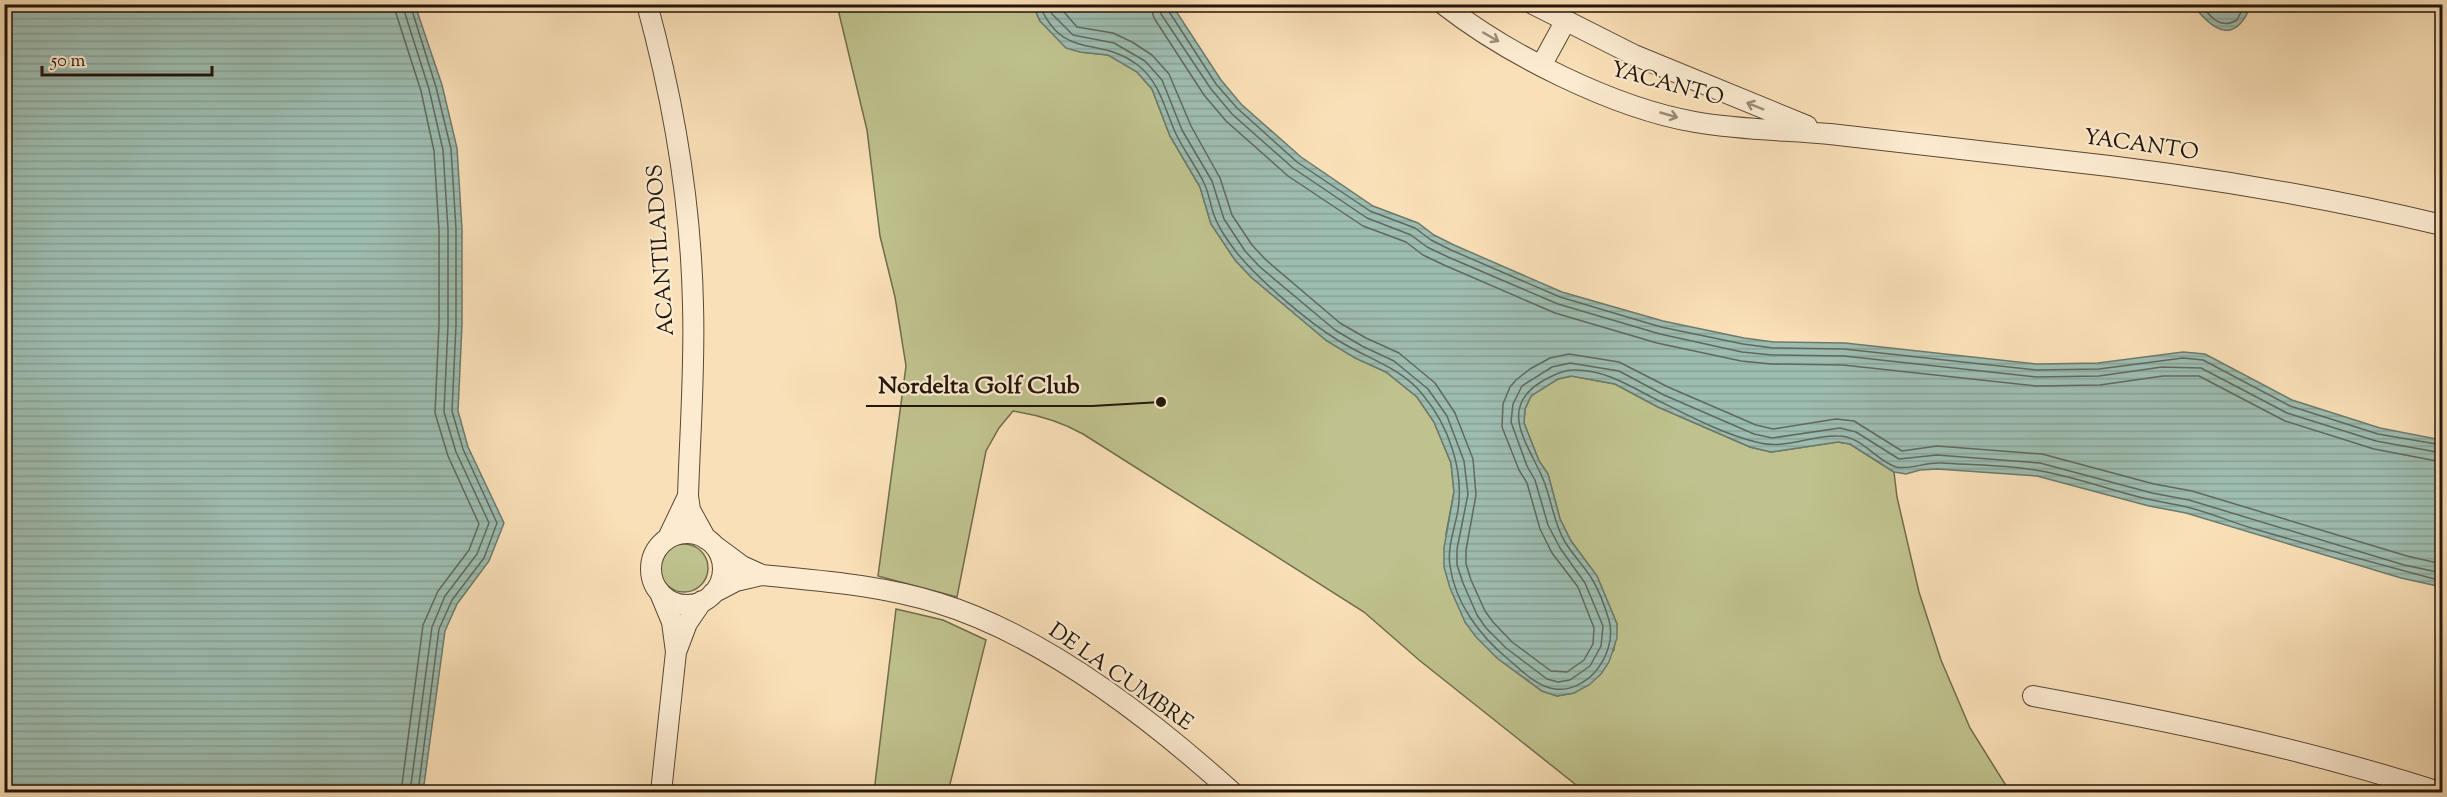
<svg xmlns="http://www.w3.org/2000/svg" width="2447" height="797" viewBox="0 0 2447 797" font-family="'Sorts Mill Goudy',serif">
<style>
.grass{fill:#bfc28e;stroke:#706c4c;stroke-width:1.5}
.water{fill:url(#water-rules);stroke:#6c7a6e;stroke-width:1.5}
.lines{fill:none;stroke-linecap:round;stroke-linejoin:round}
.shore{stroke:#60695d;stroke-width:1.5}
.street-casing{stroke:#584835;stroke-width:22}
.street{stroke:#fcebd1;stroke-width:20}
.oneway{stroke:#9a8b77}
.labels{text-anchor:middle;dominant-baseline:central;stroke-width:4.5;stroke-linejoin:round;paint-order:stroke}
.street-label{font-size:22px;fill:#221509;stroke:#fcebd1}
.leader{fill:none;stroke:#221509;stroke-width:2}
.callout-dot{fill:#221509;stroke:#fcebd1;stroke-width:2}
.callout-label{font-size:24px;text-anchor:middle;font-weight:bold;fill:#221509;stroke:#fcebd1;stroke-width:4.5;stroke-linejoin:round;paint-order:stroke}
</style>
<defs>
<pattern id="water-rules" width="6" height="5" patternUnits="userSpaceOnUse" patternTransform="scale(1.5)"><rect width="6" height="5" fill="#9ebdb1"/><path d="M0 2.5h6" fill="none" stroke="#88a297"/></pattern>
</defs>
<rect width="100%" height="100%" fill="#fae0b8"/>
<filter id="stains"><feTurbulence type="fractalNoise" baseFrequency=".00333" numOctaves="4"/><feColorMatrix values="0 0 0 0 .2 0 0 0 0 .09 0 0 0 0 .02 0 0 0 .5 -.17"/></filter>
<radialGradient id="worn" r=".72"><stop offset=".6" stop-color="#630" stop-opacity="0"/><stop offset="1" stop-color="#630" stop-opacity=".3"/></radialGradient>
<path class="grass" d="M837,5h196l7,16 40,31 28,3 14,7 15,10 15,17 18,47 30,51 11,37 24,36 16,17 76,64 29,17 30,14 31,25 17,25 17,41 3,29 -8,42 19,88 32,36 45,33 15,5 17,-3 40,-43 3,-26 -20,-48 -26,-35 -11,-22 -12,-45 -9,-13 -15,-38 1,-14 6,-13 11,-8 16,-9 14,-3 43,8 43,23 92,40 21,5 67,-10 12,2 44,28 3,25 22,95 22,68 29,68 40,64h-425l-166,-132 -55,-48 -281,-178c-23,-13 -44,-19 -70,-23l-14,17 -13,23 -29,146 -79,-21 28,-210 -11,-69 -15,-61 -13,-106z
M660 568a24 24 0 1 1 48 0a24 24 0 1 1-48 0Z
M896,609l47,11 43,20 -38,152h-74z"/>
<path class="water" d="M5,4l410,1 27,80 15,63 5,81v96l-4,86 10,36 36,76 -15,38 -32,43 -12,27 -22,161h-418z
M1033,5h139l49,75 20,24 60,53 72,49 45,17 16,12 20,10 108,47 101,29 81,17 30,4 71,1 192,21 61,-1 85,-11 22,2 87,46 88,28 62,12v147l-41,-9 -215,-65 -37,-7 -112,-30 -100,-7 -17,1 -14,4 -12,-2 -44,-28 -12,-2 -67,10 -21,-5 -92,-40 -43,-23 -44,-8 -13,3 -27,17 -6,13 -1,14 15,38 9,13 12,45 11,22 26,35 20,48v14l-8,24 -8,12 -12,11 -15,8 -17,3 -15,-5 -45,-33 -21,-21 -11,-15 -15,-34 -6,-21v-19l10,-56 -3,-29 -17,-41 -17,-25 -31,-25 -31,-14 -28,-17 -76,-64 -16,-17 -24,-36 -11,-37 -30,-51 -18,-47 -15,-17 -29,-17 -28,-3 -14,-4 -26,-27z
M2193,5h58c-16,40 -37,27 -58,0z"/>
<g class="lines">
<path class="shore" d="M393,4l28,87 13,60 5,79v95l-4,88 13,43 31,68 -10,26 -31,41 -15,34 -22,167
M402,4l27,85 14,61 5,79v96l-4,87 12,40 33,71 -12,31 -32,42 -13,31 -22,165
M410,4l26,83 15,62 5,80v96l-4,86 11,38 34,74 -13,35 -32,42 -13,29 -21,163
M1039,4c25,59 60,30 100,62 21,17 26,44 37,68 8,17 20,32 28,49 5,10 6,21 10,32 5,14 14,26 23,38 23,28 71,69 102,88 29,18 63,27 84,54 26,31 41,76 35,115 -3,18 -11,37 -8,56 5,37 30,70 58,93 13,11 29,28 47,30 15,2 30,-6 40,-17 12,-14 19,-34 14,-52 -4,-13 -10,-30 -17,-41 -8,-13 -19,-24 -27,-37 -12,-20 -13,-42 -22,-63 -14,-34 -46,-70 -2,-97 10,-6 21,-12 32,-12 31,-1 57,16 84,30 32,16 68,35 103,43 27,6 51,-8 78,-7 24,0 37,24 58,31 13,3 30,-5 45,-4 33,2 68,2 100,8 34,6 66,18 98,26 15,4 30,6 44,9 26,6 50,17 75,24 62,18 123,35 184,51
M1048,4l4,10 21,21 41,8 31,18 17,19 20,50 30,51 12,38 21,32 15,16 75,63 27,16 32,15 34,28 19,27 17,45 4,33 -11,55v16l6,18 14,32 9,13 20,20 41,31 11,3 12,-2 20,-14 11,-20 2,-20 -18,-43 -25,-35 -12,-23 -13,-45 -8,-14 -16,-44 2,-18 9,-18 30,-19 18,-4 49,8 45,24 90,39 18,4 68,-10 16,4 43,27 38,-4 103,8 112,30 37,7 215,65 38,8
M1057,4l20,23 36,6 19,9 20,13 17,19 22,52 29,52 12,37 20,30 14,15 74,63 26,15 33,15 36,30 20,30 18,46 3,36 -10,55v14l5,16 14,31 8,11 19,20 39,29 16,1 17,-12 9,-16 1,-16 -16,-41 -26,-34 -12,-24 -13,-46 -8,-13 -17,-43 1,-23 7,-17 6,-7 14,-11 20,-11 19,-4 50,8 49,25 88,38 17,4 63,-10 18,2 48,30 35,-5 105,8 112,30 38,7 215,65 35,8
M1150,4l4,14 50,77 22,26 62,55 75,50 43,16 17,13 21,10 111,48 102,30 84,18 30,3 72,1 193,21 64,-1 63,-9h36l86,45 89,28 68,13
M1160,4l1,10 50,75 21,25 61,54 74,50 44,17 16,12 21,10 110,47 102,30 82,18 30,3 72,1 192,21 63,-1 63,-9 39,1 86,45 89,28 66,12
M1167,4l1,6 48,74 21,24 60,54 73,49 45,17 16,12 20,10 109,47 101,30 82,17 30,4 71,1 192,21 63,-1 84,-11 20,2 87,46 88,28 64,11
M2200,4c11,13 20,26 37,16l8,-16"/>
<g class="street-casing">
<path id="street" d="M647,4c27,99 44,199 46,301 2,63 -3,127 -5,191
M1443,4c65,51 171,104 252,118 45,8 90,8 135,12 73,8 145,17 218,25 132,14 265,35 394,66
M1533,4l101,51 173,71
M1541,66l24,-44
M651 569a36 36 0 1 1 72 0a36 36 0 1 1-72 0Z
M668,538l20,-42 2,14 16,29
M762,575c59,6 119,10 176,28 105,32 213,116 294,189
M660,593l12,29 4,30 11,-29 15,-22
M713,593l23,-12 26,-6 -20,-9 -27,-20
M2033,696c137,25 273,53 406,96
M661,792l15,-140"/>
</g>
<use href="#street" class="street"/>
</g>
<defs><path id="oneway-shaft" d="M-6 0H5M1.5-3L5.5 0L1.5 3" fill="none" stroke-width="1.6" stroke-linecap="round" stroke-linejoin="round" transform="scale(1.5)"/></defs>
<g class="oneway">
<use href="#oneway-shaft" transform="translate(1491 37) rotate(30)"/>
<use href="#oneway-shaft" transform="translate(1755 106) rotate(-158)"/>
<use href="#oneway-shaft" transform="translate(1669 115) rotate(16)"/>
</g>
<g class="labels">
<g class="street-label">
<text transform="translate(1667 85) rotate(15)">YACANTO</text>
<text transform="translate(2141 146) rotate(8)">YACANTO</text>
<text transform="translate(662 250) rotate(-94)">ACANTILADOS</text>
<text transform="translate(1120 678) rotate(35)">DE LA CUMBRE</text>
</g>
</g>
<path class="leader" d="M1161 402L1092 406H866"/>
<circle class="callout-dot" cx="1161" cy="402" r="6"/>
<g class="callout-label">
<text x="979" y="393">Nordelta Golf Club</text>
</g>
<rect width="2447" height="797" fill="none" stroke="#fae0b8" stroke-width="24"/>
<rect x="6" y="6" width="2435" height="785" fill="none" stroke="#221509" stroke-width="3"/>
<rect x="12" y="12" width="2423" height="773" fill="none" stroke="#221509" stroke-width="1.5"/>
<path d="M42 66v9h170v-9" fill="none" stroke="#221509" stroke-width="3"/>
<text x="51" y="66" font-size="18" fill="#221509" stroke="#fcebd1" stroke-width="4.5" paint-order="stroke">50 m</text>
<rect width="100%" height="100%" filter="url(#stains)"/>
<rect width="100%" height="100%" fill="url(#worn)"/>
</svg>
